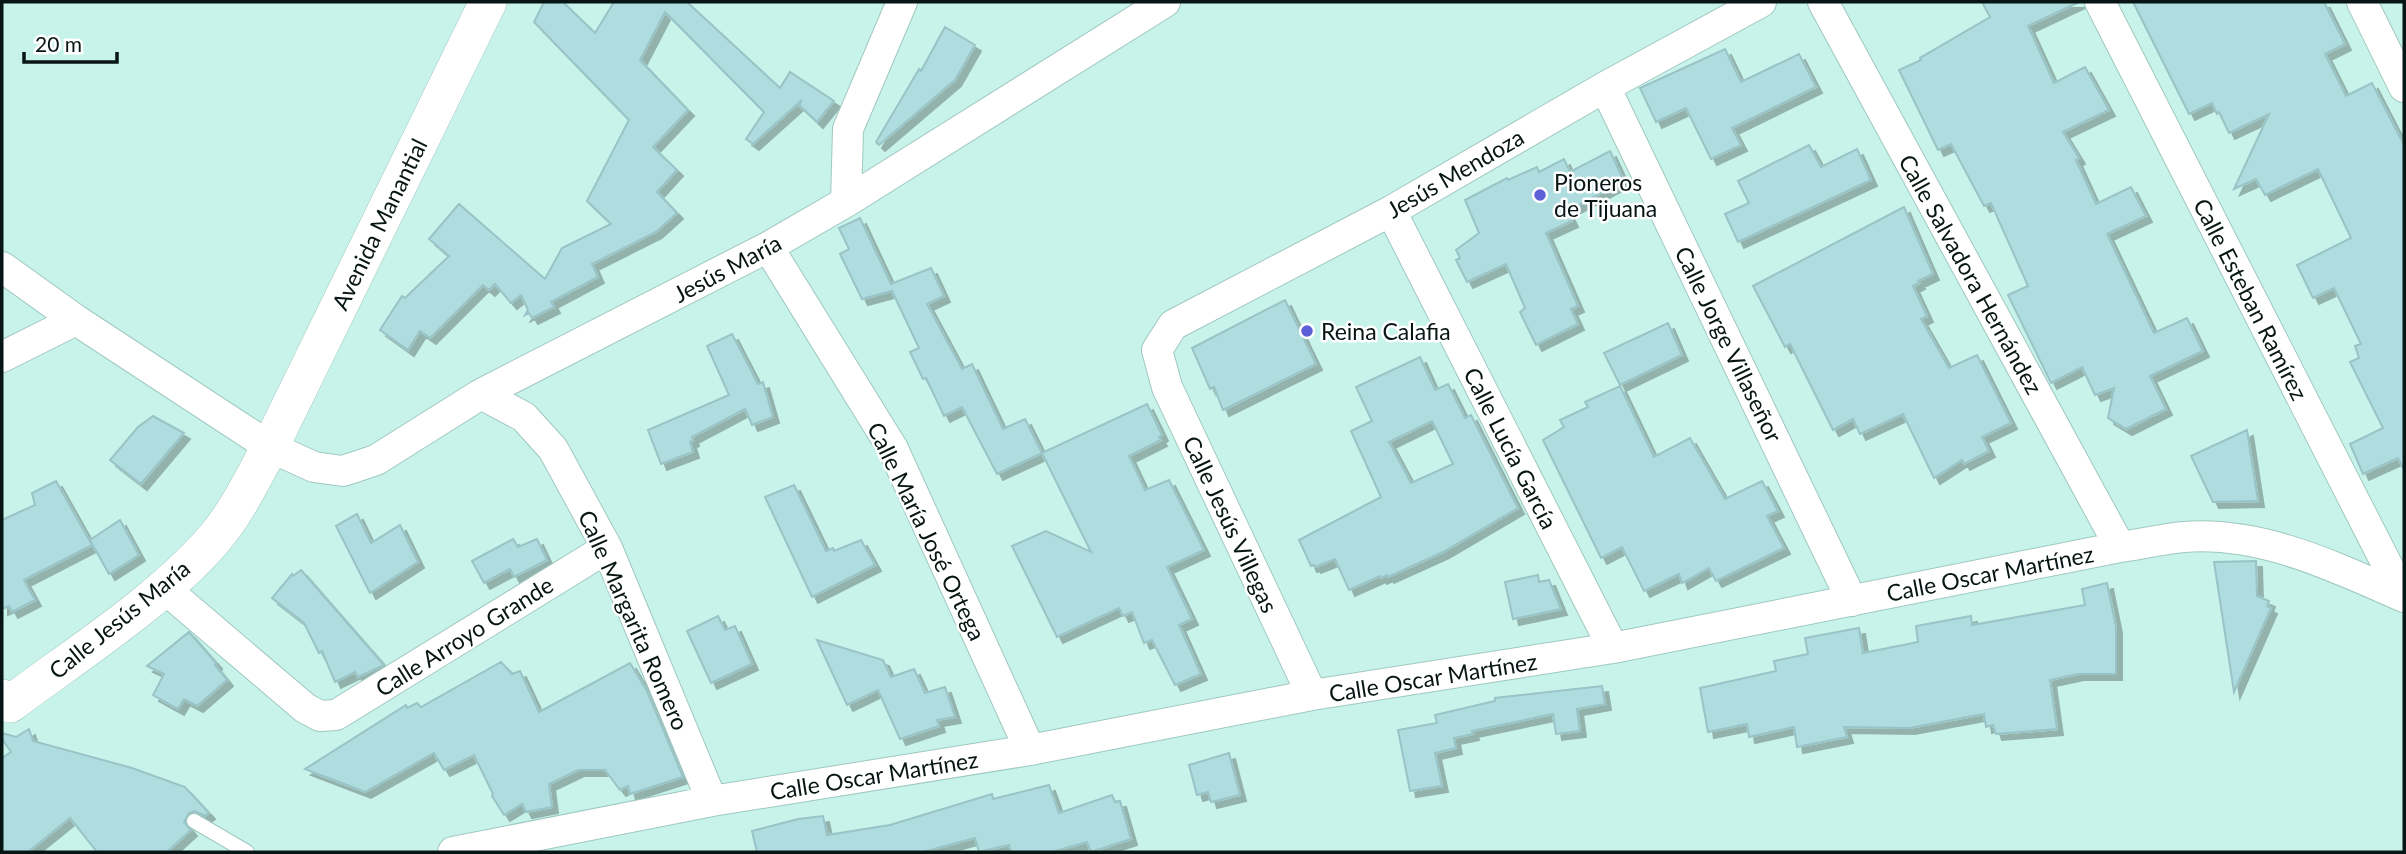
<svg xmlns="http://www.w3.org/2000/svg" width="2406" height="854" viewBox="0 0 2406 854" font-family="Lato,sans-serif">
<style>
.building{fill:#aedcdf;stroke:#99c3c6;stroke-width:2;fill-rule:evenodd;filter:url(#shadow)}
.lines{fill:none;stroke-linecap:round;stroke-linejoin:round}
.service-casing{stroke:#9fc8c0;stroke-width:16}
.minor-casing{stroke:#9fc8c0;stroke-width:32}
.tertiary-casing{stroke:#9fc8c0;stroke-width:38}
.service{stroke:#fff;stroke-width:14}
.minor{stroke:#fff;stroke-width:30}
.tertiary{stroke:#fff;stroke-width:37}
.poi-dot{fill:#5d5fd7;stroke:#fff;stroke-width:2.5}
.labels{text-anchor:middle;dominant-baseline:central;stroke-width:5;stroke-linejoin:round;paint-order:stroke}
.street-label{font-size:23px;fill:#071614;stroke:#fff}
.poi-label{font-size:23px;fill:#071614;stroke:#fff;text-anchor:start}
</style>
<defs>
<filter id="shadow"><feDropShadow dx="6" dy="6" stdDeviation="0" flood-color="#0004"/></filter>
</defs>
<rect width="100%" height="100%" fill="#c8f3ea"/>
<path class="building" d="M544,2h19l32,31 19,-31h73l93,86 10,-16 44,29 -17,21 -18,-17 3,-5 -49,44 -7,-5 18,-27 -99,-100 -25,48 48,50 -35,37 24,23 -20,22 20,21 -21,19 -64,32 6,13 -47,25 3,5 -22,11 -3,-5 -4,2 3,-5 -7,-15 -10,8 -16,-19 -6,6 -6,-5 -53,53 -10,-7 -12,19 -28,-20 22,-34 3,2 44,-42 -20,-17 30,-35 86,75 17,-31 49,-24 -24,-23 42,-81 -95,-98z
M1982,2h97l-51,24 26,57 31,-16 24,43 -46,22 16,26 -3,2 20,44 35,-17 15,29 -39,18 47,99 33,-15 16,33 -53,25 16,33 -40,20 -18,-11 6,-30 -19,7 -13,-28 -31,16 -43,-88 20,-9 -37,-83 -7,3 -33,-62 -13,6 -39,-80 22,-10 -1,-2 70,-41z
M2133,2h191l21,42 -20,10 21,42 26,-13 32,62v325l-6,-12 -35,16 -13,-30 33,-16 -33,-66 9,-4 -4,-12 6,-2 -27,-56 -21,10 -16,-33 54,-27 -33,-69 -53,26 -9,-16 -22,10 35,-75 -40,19 -10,-21 -2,2 -5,-11 -23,11z
M945,27l30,18 -20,35 -76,65 -3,-3 43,-73 2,2z
M1725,49l16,33 58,-28 17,33 -84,41 9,17 -30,14 -25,-51 -30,14 -16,-34z
M1809,145l12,22 36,-18 14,31 -133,62 -13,-28 24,-11 -11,-22z
M1610,151l14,30 -57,30 5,10 -26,12 32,73 -7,3 7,15 -42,21 -16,-33 5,-4 -19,-44 -39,18 -11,-22 4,-2 -4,-8 23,-17 -14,-33 42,-22 1,2 29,-13 2,5 25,-13 6,13z
M1904,207l29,67 -15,7 1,2 -6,3 14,30 -6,3 28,49 28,-13 34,68 -29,14 7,14 -25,13 -2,-4 -28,18 -31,-64 -43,20 -7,-15 -20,11 -43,-86 -5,3 -32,-61z
M860,218l31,66 40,-16 13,28 -17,8 35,65 10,-5 31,65 22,-10 17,34 105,-49 15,31 -3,2 2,3 -32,16 16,34 24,-10 35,70 -37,17 25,52 -13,6 22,49 -26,11 -23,-45 -8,3 -12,-31 -9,4 -4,-8 -62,29 -45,-91 34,-15 45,21 -49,-99 -45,21 -35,-67 -18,9 -18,-38 -3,1 -13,-27 9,-4 -27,-57 -30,8 -22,-45 9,-5 -10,-21z
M1285,300l31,64 -93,46 -9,-23 -4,2 -18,-41z
M1668,323l14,32 -62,30 -16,-32z
M732,334l26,50 5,-2 10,35 -21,8 -7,-16 -53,28 1,3 -3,2 3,10 -32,12 -13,-34 81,-35 -22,-49z
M1420,357l15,33 13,-6 17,34 6,-3 47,93 -75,44 -55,25 -1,-2 -6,3 -1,-2 -31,14 -14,-31 -20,8 -1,-2 -3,1 -12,-26 82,-43 -30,-66 21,-10 -16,-34zM1432,421l21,43 -42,19 -22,-41z
M1620,386l34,71 36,-19 35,61 37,-18 16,30 -11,5 17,32 -68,33 -7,-13 -27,15 -3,-9 -35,17 -22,-44 -21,11 -58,-118 21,-13 -4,-7 28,-13 -3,-5z
M153,416l31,17 -43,51 -31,-24 28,-33z
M2247,430l11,71 -45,1 -22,-46z
M56,481l36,64 -68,35 11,20 -23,12 -3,-6 -7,3v-89l33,-15 -3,-12z
M794,485l32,66 7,-3 1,3 27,-11 14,25 -63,32 -47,-100z
M357,514l14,29 29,-18 18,37 -48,31 -34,-67z
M120,520l19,35 -30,19 -19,-34z
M513,539l5,8 19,-8 10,21 -33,17 -4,-8 -26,14 -12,-22z
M2256,561l1,35 12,5 -2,5 4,2 -37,84 -20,-130z
M301,570l83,95 -26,12 -3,-5 -20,10 -13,-31 -3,2 -15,-30 -32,-25 20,-24 1,2z
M1538,575l1,7 10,-2 12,29 -48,10 -8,-37z
M2107,583l9,44v47h-38l-28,6 7,49 -61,5 -3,-9 -7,2 -2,-13 -75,14 -65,-1 3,10 -50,10 -3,-20 -45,10 -2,-13 -39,8 -8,-44 76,-17 -2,-10 34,-7 -3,-16 54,-10 4,25 55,-11 -2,-16 55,-10 1,9 113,-20 -3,-16z
M718,616l7,14 10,-4 17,38 -41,19 -24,-52z
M189,632l27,31 -1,2 12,15 -30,26 -13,-7 -6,10 -25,-14 11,-21 -17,-8z
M817,640l66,20 8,17 23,-8 11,24 20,-6 10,30 -18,3 2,6 -39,13 -22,-49 -31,15z
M501,662l11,12 8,-3 19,41 91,-49 17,28 36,86 -53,17 -2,-8 -8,4 -15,-20h-27l-29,14 3,23 -26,5 -4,-8 -18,11 -12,-19 1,-2 -19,-39 -30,15 -10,-17 -69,39 -60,-23 101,-64 1,3 10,-5 4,4z
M1602,686l3,18 -28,5 3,22 -24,3 -3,-20 -81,17 1,3 -19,4 2,10 -21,5 7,33 -32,5 -12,-61 39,-7 -2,-8 60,-14v-3z
M29,729l4,12 99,27 53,19 24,26 -4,3 -10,-5 -6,2 -5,9 7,8 -24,22h-70l-27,-34 -42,34h-26v-94l9,-6 -9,-13v-6l14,4z
M1229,753l11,42 -29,7 -3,-10 -11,3 -8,-30z
M1049,785l10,28 53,-18 3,7 5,-1 11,38 -40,13 -4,-10 -35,10h-41l-2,-7 -30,7 -4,-14 -52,14h-166l-5,-21 46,-12 25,-3 4,19 63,-10 102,-31 1,5z"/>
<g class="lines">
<g class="service-casing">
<path id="service" d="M194,821l53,31"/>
</g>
<g class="minor-casing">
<path id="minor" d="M1823,2l297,545
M2100,2l303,594
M2362,2l42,85
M1605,87l247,514
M846,202l2,-73 54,-127
M1391,211l222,437
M768,247l125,202 137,301
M2,267l74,53 194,127 44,20 29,4 33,-11 105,-66 287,-147 78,-45 319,-200
M2,357l74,-37
M481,394l43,23 29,32 54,99 105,253
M164,588l141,120 15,8 16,-1 271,-167
M1312,695l-145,-308 -10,-37 16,-25 218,-114 214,-124 156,-85
M453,852l259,-51 318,-51 282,-55 301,-47 507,-101c21,-3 42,-8 64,-10 78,-6 151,30 220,60"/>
</g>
<g class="tertiary-casing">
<path id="tertiary" d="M2,698l8,6c68,-51 149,-102 204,-165 23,-27 39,-61 56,-92l218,-445"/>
</g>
<use href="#service" class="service"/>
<use href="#minor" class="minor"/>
<use href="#tertiary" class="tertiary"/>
</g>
<g class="poi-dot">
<circle cx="1540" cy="195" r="7"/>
<circle cx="1307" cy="331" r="7"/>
</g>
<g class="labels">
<g class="street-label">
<text transform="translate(1455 173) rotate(-30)">Jesús Mendoza</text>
<text transform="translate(379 224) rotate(-64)">Avenida Manantial</text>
<text transform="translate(727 268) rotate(-28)">Jesús María</text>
<text transform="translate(1971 274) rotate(61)">Calle Salvadora Hernández</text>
<text transform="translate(2251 299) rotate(63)">Calle Esteban Ramírez</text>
<text transform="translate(1729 344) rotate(64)">Calle Jorge Villaseñor</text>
<text transform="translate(1511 448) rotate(63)">Calle Lucía García</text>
<text transform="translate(1231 524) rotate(65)">Calle Jesús Villegas</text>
<text transform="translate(927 531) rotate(64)">Calle María José Ortega</text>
<text transform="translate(1990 573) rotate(-11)">Calle Oscar Martínez</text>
<text transform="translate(119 619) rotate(-39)">Calle Jesús María</text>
<text transform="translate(634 620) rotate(66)">Calle Margarita Romero</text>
<text transform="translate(464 636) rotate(-32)">Calle Arroyo Grande</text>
<text transform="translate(1433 677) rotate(-9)">Calle Oscar Martínez</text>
<text transform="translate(874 775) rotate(-9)">Calle Oscar Martínez</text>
</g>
<g class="poi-label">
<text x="1554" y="182">Pioneros<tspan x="1554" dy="26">de Tijuana</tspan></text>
<text x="1321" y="331">Reina Calafia</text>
</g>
</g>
<rect width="2406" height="854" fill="none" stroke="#071614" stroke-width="7"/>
<path d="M24 52v10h93v-10" fill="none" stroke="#071614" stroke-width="3.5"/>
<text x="35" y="52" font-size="21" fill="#071614" stroke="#ffffff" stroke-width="5" paint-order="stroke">20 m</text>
</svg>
